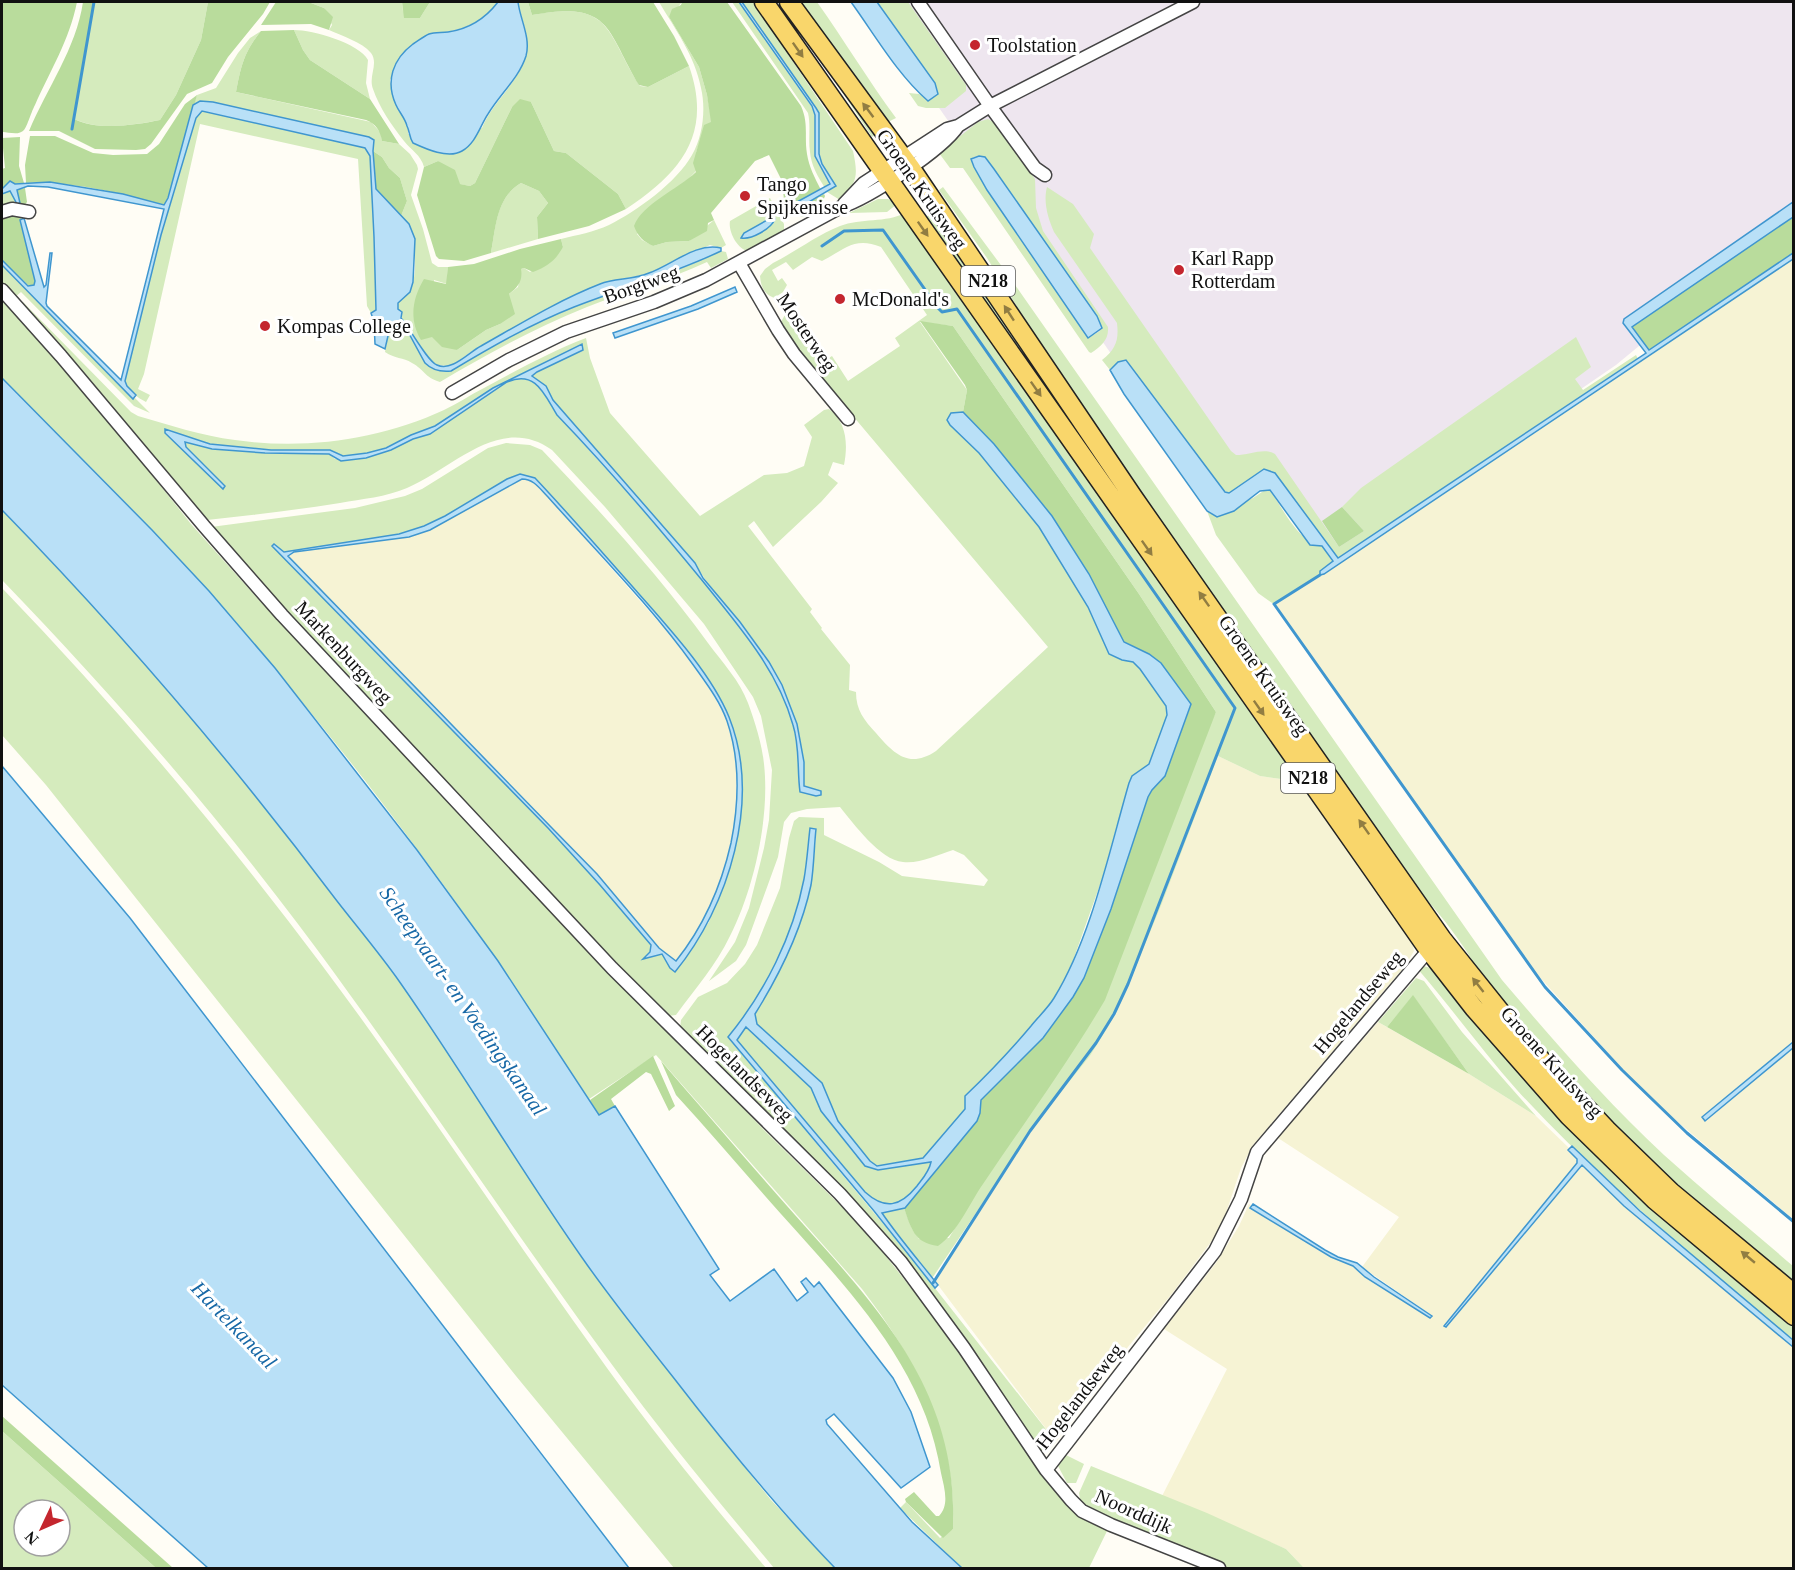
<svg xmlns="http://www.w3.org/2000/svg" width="1795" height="1570" viewBox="0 0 1795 1570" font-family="Georgia,serif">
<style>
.industrial{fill:#eee6ef}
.farmland{fill:#f6f3d4}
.green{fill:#d5ebbd;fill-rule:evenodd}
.forest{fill:#b9dc9c}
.water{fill:#b9e0f7;stroke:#3f96cf;stroke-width:1.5;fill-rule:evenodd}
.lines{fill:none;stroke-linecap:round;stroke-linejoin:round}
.stream{stroke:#3f96cf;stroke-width:3}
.minor-casing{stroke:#444;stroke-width:15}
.primary-casing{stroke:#222;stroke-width:21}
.minor{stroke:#fff;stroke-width:12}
.primary{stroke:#f9d66b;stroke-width:18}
.oneway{fill:#917d42}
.poi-dot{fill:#c4262e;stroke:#fff;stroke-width:2}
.labels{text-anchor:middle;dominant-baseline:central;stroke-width:6;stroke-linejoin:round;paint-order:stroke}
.shield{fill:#fff;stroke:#585858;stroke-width:1.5}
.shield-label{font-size:18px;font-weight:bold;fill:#111}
.poi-label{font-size:20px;fill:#111;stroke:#fff;text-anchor:start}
.street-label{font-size:20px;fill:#111;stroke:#fff}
.water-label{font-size:21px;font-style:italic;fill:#1768a6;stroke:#fff}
</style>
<rect width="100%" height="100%" fill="#fffdf5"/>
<path class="industrial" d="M865,2h928v217l-177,146 -277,190 -211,-177z"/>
<path class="farmland" d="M1793,259v783l-91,75 4,4 87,-73v171l-145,-122 -122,-135 -251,-357z
M522,479h6l5,3 15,15 124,140 39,54 15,27 8,26 3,26 -2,53 -9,42 -12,35 -9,20 -29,42 -17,-14 -62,-74 -47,-48 -263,-271 7,-3 115,-15 21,-7z
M1218,756l42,20 43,6 108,153 3,16 -9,15 -152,179 -12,23 -18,54 -9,16 -43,57 -72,87 -43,60 -121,-161 104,-162 51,-63 18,-29z
M1378,1022l91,52 67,42 33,32v2l8,9v4l-131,164 136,-162 42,41 169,141v221h-489l-18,-19 -124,-53 65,-127 -63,-40 52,-66 23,-37 10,-22 3,2 -1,2 80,49 22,9 12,11 65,41 1,-3 -69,-48 37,-50 -121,-79z"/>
<path class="green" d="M94,2h114l-7,38 -25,55 -16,25c-27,5 -60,11 -86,-1z
M310,2h92l1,9 17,7 10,-16h68c-18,24 -41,30 -70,32l-38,46 5,23 13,23v8l74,-6c11,-29 46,-52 45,-85 0,-14 -7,-28 -9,-41h10l4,13c81,-15 73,16 108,71l8,1 41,-21c24,68 -8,107 -63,143l-8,-15 -52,-41 -12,-2 -23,-49 -19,5 -37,76 -5,3 -11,-2 -21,-23 -14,6c-3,-12 -13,-17 -20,-26 -12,-15 -25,-34 -31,-52 -5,-13 6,-25 -2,-36 -9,-11 -29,-17 -42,-23l3,-5 -8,-17 -13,-5z
M659,2h23l-13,15 30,50 8,28 5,27 -12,19 -4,12v18l-59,63 5,6 11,6 14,-4 22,-1 25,-21 12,25 -5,3 -11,-3 -63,29 -45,9 -93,47 -37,21 -21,15 -15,-1 -5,-5c-10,-14 -34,-39 -33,-57 4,-4 10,-8 13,-14 8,-19 4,-58 -10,-73l6,-15 -7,-23 -11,-10 -7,-11 -9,-6 1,-11 -161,-38 -13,-1 -7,4 4,-10 19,-7 22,-35 12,-15 11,-7c-17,21 -20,35 -25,61l135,30 10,11 1,8 17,3 11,10 7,11 1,4 -7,26 12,34 9,34 6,4h10l-1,17 -13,-4 -1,56 24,14 29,-20 14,-6 9,-30 9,-7 3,-18 3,-1 6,4 33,-25 -2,-8c16,-4 33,-7 48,-14 28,-14 68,-43 83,-70 11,-19 14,-46 9,-67 -6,-32 -26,-59 -42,-86z
M732,2h7l73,105 3,8v41l15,28 -5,4c-7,-11 -14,-23 -15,-36 -2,-13 1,-26 -2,-39z
M742,2h11l100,149c5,24 5,31 -13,49l-13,-8 8,-6 -13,-22 -3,-10 -3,-46z
M797,2h20c27,38 51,78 79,116l-10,5z
M877,2h31l58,83v6l-21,17h-19l-8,-2 -9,-13 10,1 10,7 9,-11z
M294,30c19,0 65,13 74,30l-2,23 4,16 -60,-39 -7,-10z
M802,31l76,102 -6,4z
M202,111l163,37 5,8 4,81 2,74 -5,2 -4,-7 -9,-147 -158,-35 -56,250 -6,15 12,6 -4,7c-8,-4 -18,-11 -21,-21l36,-146 35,-117z
M988,119l8,5 39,55 1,29 7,23 65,96c1,13 -7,19 -17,26l-2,-1 -126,-184h-13l-11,-15 39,-31zM979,156l15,13 106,162 -12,7 -101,-148 -14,-33z
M521,183l18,8 9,12 -11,14 1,22 -47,14c5,-27 5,-55 30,-70z
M943,187l63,85 496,708c51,60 104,121 162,175 42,38 86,74 129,111v19l-97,-80 -117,-112 -96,-112c-11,-27 -50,-78 -72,-97l-327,-469 -97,-157 -48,-68z
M1047,187l26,17 21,30 -4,14 141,203 5,4c13,0 29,-8 39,-1l64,93 25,-16 -22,-24 19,-19 215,-151 15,30 -16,12 8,11 53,-35 2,4 -300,199 -74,-89 -35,24 -6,-3 -105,-128 -8,8 -8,-10c14,-11 17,-20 15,-37l-63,-91c-6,-14 -11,-30 -7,-45z
M10,191l9,16 -17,2v-15z
M770,198l14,26v7l-36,20c-11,-2 -20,-20 -18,-30z
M878,199h10l9,5 -10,8 -38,1z
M905,213l398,569 -43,-6 -42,-20 -56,147 -37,90 -17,34 -18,29 -51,63 -106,158 -3,-1 -49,-63 23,-5 8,21 7,10 30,-1 23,-38 244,-488 -77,-118 -186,-268 -33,-4 47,68 -4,22 -12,1 -1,12 29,28 60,74 49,80 21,47 13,6 11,2 7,7 26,37 1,9 -18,49 -17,12 -3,7 -27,96 -32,90 -17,32 -53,61 -35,34v13l-42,49 -46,8 -7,-5 -32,-40 -17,-38 -64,-59 -2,-10c37,-60 59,-114 61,-185l-6,-1c-2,17 -3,35 -6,51 -11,58 -39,113 -76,158l181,218 147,187 -7,8 -7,1 -5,-5 -107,-153 -250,-264 1,-9 17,-23 29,-14 18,-19 12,-19 23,-57 9,-50 5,-17 5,-4 25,1v17l55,27 23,14 82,10 4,-6 -24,-25 -11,-5c-15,5 -34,14 -50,12 -23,-2 -49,-38 -63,-55l-33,2 -16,4 -7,9 -6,35 -32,88 -10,16 -27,20 26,-39 14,-34 15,-60 5,-28 3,-50 -11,-54 -8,-19 -49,-73 -99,-117 -53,-57c-52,-37 -98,18 -145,38 -21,9 -45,11 -67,15 -44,7 -88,12 -133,17l-5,-1 -182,-216 3,-1 108,110 7,4c32,9 64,20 97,24 70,10 144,0 209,-30 13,-6 26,-15 40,-22 33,-18 66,-36 102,-50l4,20 20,55 90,103 64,-41 23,-2 17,-7 8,-29 -8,-12 20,-15 5,-1c18,13 19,36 15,56l-11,-3 -5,13 10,8 -17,19 -48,45 -19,-26 -6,5 64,83 -2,3 12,16 -1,1 29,36 -1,25 7,2c0,18 8,28 20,41 18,21 33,36 60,18l112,-104 -217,-257 -36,-45 -14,-23 6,-11 3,-1 34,51 8,-5 16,25 52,-35 -5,-8 32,-23 -46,-68c-27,-11 -37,3 -59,14l-10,-4 -19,13 -7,-8 -14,8 6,11 4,-3 5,7 -4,7 -9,6c-10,-4 -13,-11 -14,-22l5,-7 8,-6c22,-11 44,-28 67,-37 21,-8 46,-3 65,-13zM583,350l-46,22 -5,4 14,10 7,14 142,163c12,22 29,39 45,59 24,30 44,63 56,100 7,20 5,44 8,64l17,5 -21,1c-3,-22 0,-45 -7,-68 -16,-53 -52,-95 -86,-138 -48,-59 -99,-115 -150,-171 -13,-21 -21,-45 -50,-33l-77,52 -17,5 -22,11 -56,9 -6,-5 -64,-1 -53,-4 -25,-7 -2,1 1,4 -16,-17 24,10 16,4 61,6h59l12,6 25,-3 19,-5 25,-13 24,-9 58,-38z
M929,215l491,703 -496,-700z
M721,251l5,1 2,7 -17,9 -4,-6c-39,18 -80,29 -120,45 -52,21 -100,47 -147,75 -16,-5 -15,-12 -28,-19 -9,-6 -17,-4 -27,-11l3,-16 11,-12 8,6 18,33 26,8c40,-24 80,-47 123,-64 49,-19 99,-33 147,-56z
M2,265l131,134 2,-1 15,15 -16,-7 -113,-114 -7,6 -12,-13z
M2,295l43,46 146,183 68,76 505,530 82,81 39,44 41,52 114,162 68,60 -19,39h-127l-62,-60 6,-6 34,36 13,-9c4,-94 -36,-168 -91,-240l-206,-234 -67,44c-30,-45 -60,-91 -91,-137 -88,-128 -185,-251 -288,-369 -65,-75 -139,-144 -208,-215z
M506,443l24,2 12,5c58,61 116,124 166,193 14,19 32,38 40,60 7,19 14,41 16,61 6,53 -10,125 -34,172 -14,29 -35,53 -54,79l-8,1 -7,-5 -349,-368 -101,-116 144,-19 50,-12 17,-7 66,-41zM535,478l142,161 36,49 16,30 12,46 -3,68 -29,90 -34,50 -5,-4 -8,-15 -18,6 6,-7 1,-7 -51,-60 -52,-57 -276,-282 2,-1 10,7 115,-18 25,-8 21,-10 62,-37z
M1265,490h5c13,19 29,53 52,56l11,16 -12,9 -1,4 -45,30 -17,-12 -42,-58 -9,-24 4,3 42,-16z
M2,510l81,85 83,92 66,79 71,88 95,125 75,111 110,170 133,172 55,68 64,68h-61c-55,-66 -110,-132 -161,-202 -108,-146 -206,-297 -315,-442 -91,-121 -191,-235 -296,-344z
M2,588c114,118 220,244 319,376 99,132 189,270 286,404 50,69 104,135 159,200h-92l-158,-192 -470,-591 -44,-50z
M1420,965l14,4 44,53 315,302v16c-95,-80 -192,-158 -276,-250 -35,-39 -66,-83 -101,-123z
M1416,978l8,3 38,51 74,84 -67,-42 -56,-78 -26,31 -9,-5z
M746,1027l65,61 10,23 35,45 22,14 53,-8c-3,12 -21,38 -34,41 -6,1 -14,0 -20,0l-12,-11 -128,-152z
M2,1431l154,137h-154zM24,1510h36v36h-36z
M1062,1453l22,11 -8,19h-9l-10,-19z
M1091,1466l116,47 79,36 18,19h-79l-69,-27 -75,-36 -2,-12z"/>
<path class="forest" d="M2,2h75c-8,39 -26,67 -42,103 -3,5 -8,22 -11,25 -5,6 -16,2 -21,2l-1,-13z
M83,2h11l-20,117c24,12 61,6 86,1l16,-25 25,-55 7,-38h62l-7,12 -35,43 -16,26 -25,11 -36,50 -6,5 -9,1 -41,-1 -36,-18h-30c18,-43 47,-82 54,-129z
M276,2h34l1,1 13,5 9,9 -4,13 -18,-6 -50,1z
M402,2h28l-10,16h-16z
M528,2h125l21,34 15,30 -41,21 -9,-2c-33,-55 -27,-85 -107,-70z
M682,2h45l74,104c8,18 3,30 6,48 2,13 8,24 14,36l-26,13 -1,5 8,3 5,-8 17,-9 1,2 -2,5 -12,7v7l-9,2 -9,-3 -2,1c-6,-7 -7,-15 -8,-24l3,-2 -17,-34 -14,6 -44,52 3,7 -6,3 -1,8 -18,10 -22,1 -14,4c-10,-5 -15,-9 -19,-20 8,-22 44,-37 62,-54l-3,-9 11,-38 7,-3 -4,-27 -8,-28 -30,-50 3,-8 9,-4z
M294,30l9,20 7,10 60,39 29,45 -17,-3c-2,-11 -6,-17 -16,-21l-130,-28c5,-26 8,-40 25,-61z
M197,95l-29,103 -4,7c-45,-12 -91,-24 -138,-22l-1,-18 5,-29h25l38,17 20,2 34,-1 12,-10 26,-40z
M520,99l11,3 23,49 12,2 52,41 8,15 -37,17 -51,13 -1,-22 11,-14 -9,-12 -18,-8c-25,15 -25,44 -30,70l-27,8 -25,-2 -3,-3 -19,-61 7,-28 14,-6 17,9 5,14 10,2 5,-3 37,-76z
M20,137l-1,29 5,17 -9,1 -5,-3 -8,8v-20l3,-1 -3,-30z
M373,151l9,6 7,11 11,10 7,23 -6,15 -25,-27z
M25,188l2,14 -3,4 -5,1 -1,-3 2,-2 -4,-12z
M20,214l15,68 -1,3 -4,2 -28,-27v-45z
M1793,217v36l-144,98 -18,-24z
M561,239l2,8c-8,14 -15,19 -30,25l-9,-4 -3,1c2,12 -3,18 -12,25l6,20 -15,10 -14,6 -29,20 -15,-3 -10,-10 -11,3c-12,-20 -9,-41 3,-61l22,5 2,-17 26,-3 46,-15z
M920,321l33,5 186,268 77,118 -111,288c-37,63 -81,123 -122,184 -14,20 -25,48 -45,62 -24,-3 -27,-18 -34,-38l76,-95 1,-13 62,-62 41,-60 27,-69 37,-112 4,-7 13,-14 26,-71 -30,-42 -12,-9 -25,-12 -35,-68 -37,-58 -58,-72 -31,-32 4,-22 -2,-5z
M1342,507l22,24 -25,16 -17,-26z
M1413,995l56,79 -82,-47z
M653,1056l22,50 -6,5 -18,-37 -5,-2 -35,27 4,7 -16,10 -9,-16z
M661,1061c45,52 89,103 134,154 85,95 164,177 158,314l-10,9 -37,-36 -1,-3 9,-7 22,24h3c11,-11 5,-29 2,-43 -16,-105 -92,-183 -160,-259 -35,-39 -69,-80 -105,-119z
M2,1416l171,152h-17l-154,-137z"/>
<path class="water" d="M498,2h20c2,17 13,36 8,54 -7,22 -26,38 -38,58 -8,12 -12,29 -26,37 -14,8 -36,-2 -49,-8 -4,-6 -3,-11 -6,-17 -2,-8 -8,-14 -11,-21 -11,-24 -3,-46 17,-61 5,-3 11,-8 16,-10 6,-2 13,-1 19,-2 21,-3 37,-13 50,-30z
M739,2h3l74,106 3,5v41l3,10 14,22 -29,17 -5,8h-4l-4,-3 1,-5 35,-19 -15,-28v-41l-3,-9z
M851,2h26l58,81 3,11 -10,7c-31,-27 -53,-66 -77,-99z
M200,101l13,1 156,35 5,3 -1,11 3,38 33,35 6,15 -2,43 -3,10 -12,11v6l4,3 -1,6c9,10 26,43 36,47 15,7 32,-13 44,-19 39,-22 78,-46 119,-62 15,-6 33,-4 49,-11 23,-8 47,-31 72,-25v3c-48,23 -98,37 -147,56 -43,17 -83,40 -123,64 -9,1 -19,-1 -26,-8l-18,-33 -7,-6 -12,12 -3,13 -10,-5 -1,-22 -3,-9 5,-3 -2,-73 -4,-81 -5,-8 -163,-37 -6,7 -35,117 -36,146 2,5 9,9 -3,4 -131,-134v-5l26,26 6,-1 1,-4 -15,-61 4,-2 20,69 2,-2 4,-32h2l-6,50 1,3 74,74 43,-171 -116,-22 -20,-1 -11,4 3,13 -3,1 -7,-13 -8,3v-5l8,-8 5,3 35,-2 73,12 41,11 4,-7 25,-93z
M979,156l6,1 9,12 103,147 5,12 -14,10 -101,-148 -13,-23 -3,-8z
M1793,202v15l-161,110 17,23 144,-97v6l-469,315 -4,1v-4l13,-10 -11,-15 -12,-1 -40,-55 -10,1 -26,20 -17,6 -10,-6 -83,-117 -14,-24 8,-8 8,-2 99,132 4,1 35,-24 11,4 63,85 308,-205 -23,-30 1,-4z
M769,219h6c-4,10 -24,21 -34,19l3,-5z
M735,287l2,5 -39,17 -83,29 -2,-5 78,-27z
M582,344l1,6 -46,22 -5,4 14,10 7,14 142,163 8,15 37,44 29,40 13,23 15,39 7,38v24l17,5v4l-5,1 -16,-4c-3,-22 0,-45 -7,-67 -16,-57 -56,-101 -92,-146 -46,-56 -94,-112 -144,-164 -13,-21 -21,-45 -50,-33l-77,52 -17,5 -22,11 -25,8 -25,3 -12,-7 -64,-1 -53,-4 -27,-7 1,5 39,39 -2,3 -58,-56v-4l45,15 61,6h59l13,6 24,-3 19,-5 25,-13 24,-9 58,-38z
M2,378l150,152 57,61 66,77 142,182 81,111 101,154 16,-9 104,163 -9,6 20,26 44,-32 23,32 11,-9 -7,-10 5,-4 8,9 5,-5 74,96 18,34 19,55 -29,21 -67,-74 -8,6 1,4 85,98 50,46h-127c-58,-60 -111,-125 -162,-191 -31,-39 -62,-78 -90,-118 -64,-91 -120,-187 -184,-278 -19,-27 -41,-53 -62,-80 -104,-138 -215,-268 -335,-391z
M963,412l31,32 58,72 37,58 35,68 25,12 12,9 30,41 -26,72 -13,14 -4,7 -37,112 -27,69 -11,19 -30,41 -62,62 -1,13 -3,8 -72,87 -23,5c17,25 38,49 56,72l-3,3 -61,-77 -146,-174c37,-45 65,-101 76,-158 3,-17 4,-34 6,-51l6,1c-2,18 -2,38 -5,56 -10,47 -31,89 -56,129l2,10 65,59 16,38 32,40 7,5 46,-8 42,-49v-13c23,-22 45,-45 66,-70 7,-9 17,-18 23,-28 37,-60 55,-146 75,-215l3,-7 17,-12 18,-49 -1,-9 -26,-37 -7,-7 -11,-2 -13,-6 -21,-47 -49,-80 -60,-74 -29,-28 -3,-5 4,-7zM746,1027l65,61 10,23 44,55 13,4 53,-8c-2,10 -8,16 -14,24 -17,21 -32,24 -52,6l-128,-152z
M520,474l15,4c33,35 65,72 97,108 33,38 78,85 97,131 33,83 0,189 -54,255l-5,-4 -8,-14 -19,5 7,-7 1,-7 -51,-60 -52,-57 -276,-282 2,-2 10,8 115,-18 25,-8 21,-10 62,-37zM522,479c12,0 18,10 26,18 49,55 103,109 146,169 12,17 26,35 33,55 13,38 12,82 4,122 -10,44 -27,83 -55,118l-17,-13 -62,-74 -47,-48 -262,-270 6,-4 115,-15 21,-7z
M2,766l128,152 499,650h-421l-206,-183z
M1793,1042v6l-88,73 -3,-4z
M1572,1146l68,65 153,129v7l-169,-141 -42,-41 -136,162 -2,-1 133,-163v-4l-9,-9z
M1253,1204l72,46 13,7 19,6 17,14 58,39 -2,2 -65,-41 -12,-11 -22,-9 -81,-49z"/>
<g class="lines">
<path class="stream" d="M72,129l22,-127
M822,246l22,-15 39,-1 55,78 4,4 15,-3 278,399 -107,276 -14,30 -18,29 -66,88 -97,152
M1320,575l-46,29 271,383 77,83 65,63 107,89"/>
<g class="minor-casing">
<path id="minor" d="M918,2l72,104 45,62 10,7
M844,204l20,-21 83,-54 11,-3 32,-20 203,-104
M2,212l10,-3 17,3
M739,263l39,67 16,24 54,65
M2,290l59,66 143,170 78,89 330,353 228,226 61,68 63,86 82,122 25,30 11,11 29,14 108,43
M452,393l57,-33 57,-28 88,-30 52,-22 135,-73c28,-9 101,-57 117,-81
M1046,1470l169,-219 26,-52 16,-47 176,-207"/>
</g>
<g class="primary-casing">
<path id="primary" d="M764,2l609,868 55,79 46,59 95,108 86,84 139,116
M789,2l121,165 223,330 309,442 85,106 80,85 64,62 123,102"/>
</g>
<use href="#minor" class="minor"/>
<use href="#primary" class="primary"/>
</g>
<defs><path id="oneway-solid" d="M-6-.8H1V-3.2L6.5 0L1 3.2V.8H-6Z" transform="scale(1.5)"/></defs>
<g class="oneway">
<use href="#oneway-solid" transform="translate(798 50) rotate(55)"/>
<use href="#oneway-solid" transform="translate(868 110) rotate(-127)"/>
<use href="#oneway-solid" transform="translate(923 229) rotate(55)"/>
<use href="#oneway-solid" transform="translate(1009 313) rotate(-123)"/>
<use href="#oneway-solid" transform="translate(1036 389) rotate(55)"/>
<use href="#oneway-solid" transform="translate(1147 548) rotate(55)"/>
<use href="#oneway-solid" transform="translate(1204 599) rotate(-125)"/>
<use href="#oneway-solid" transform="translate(1259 708) rotate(55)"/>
<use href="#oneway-solid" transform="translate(1364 827) rotate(-125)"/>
<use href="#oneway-solid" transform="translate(1478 985) rotate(-128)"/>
<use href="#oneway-solid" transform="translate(1748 1257) rotate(-140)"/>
</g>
<g class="poi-dot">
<circle cx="975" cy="45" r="6"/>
<circle cx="745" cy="196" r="6"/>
<circle cx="1179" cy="270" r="6"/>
<circle cx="840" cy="299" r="6"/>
<circle cx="265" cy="326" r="6"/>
</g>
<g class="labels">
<g class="shield">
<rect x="961" y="266" width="54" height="30" rx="4.5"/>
<rect x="1281" y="763" width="54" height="30" rx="4.5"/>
</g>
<g class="shield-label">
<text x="988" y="281">N218</text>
<text x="1308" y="778">N218</text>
</g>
<g class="poi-label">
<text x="987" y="45">Toolstation</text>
<text x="757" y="184">Tango<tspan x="757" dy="23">Spijkenisse</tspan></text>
<text x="1191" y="258">Karl Rapp<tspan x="1191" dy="23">Rotterdam</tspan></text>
<text x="852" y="299">McDonald's</text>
<text x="277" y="326">Kompas College</text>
</g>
<g class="street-label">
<text transform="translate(922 189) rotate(55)">Groene Kruisweg</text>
<text transform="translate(641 284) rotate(-20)">Borgtweg</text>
<text transform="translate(807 332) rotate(56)">Mosterweg</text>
<text transform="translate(344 652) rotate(47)">Markenburgweg</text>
<text transform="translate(1264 675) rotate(55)">Groene Kruisweg</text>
<text transform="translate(1358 1002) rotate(-50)">Hogelandseweg</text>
<text transform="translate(1552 1062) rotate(48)">Groene Kruisweg</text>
<text transform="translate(745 1073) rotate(45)">Hogelandseweg</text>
<text transform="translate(1079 1396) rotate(-52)">Hogelandseweg</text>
<text transform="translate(1134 1511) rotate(24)">Noorddijk</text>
</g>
<g class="water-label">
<text transform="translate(463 1001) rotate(55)">Scheepvaart- en Voedingskanaal</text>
<text transform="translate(234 1325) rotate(46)">Hartelkanaal</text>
</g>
</g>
<rect width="1795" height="1570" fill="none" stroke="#111111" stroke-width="6"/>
<g transform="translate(42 1528) rotate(226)"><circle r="28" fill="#ffffff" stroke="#a0a0a0" stroke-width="1.5"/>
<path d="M0-4.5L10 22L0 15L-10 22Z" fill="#c4262e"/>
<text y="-9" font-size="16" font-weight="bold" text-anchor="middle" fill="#111111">N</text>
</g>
</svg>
